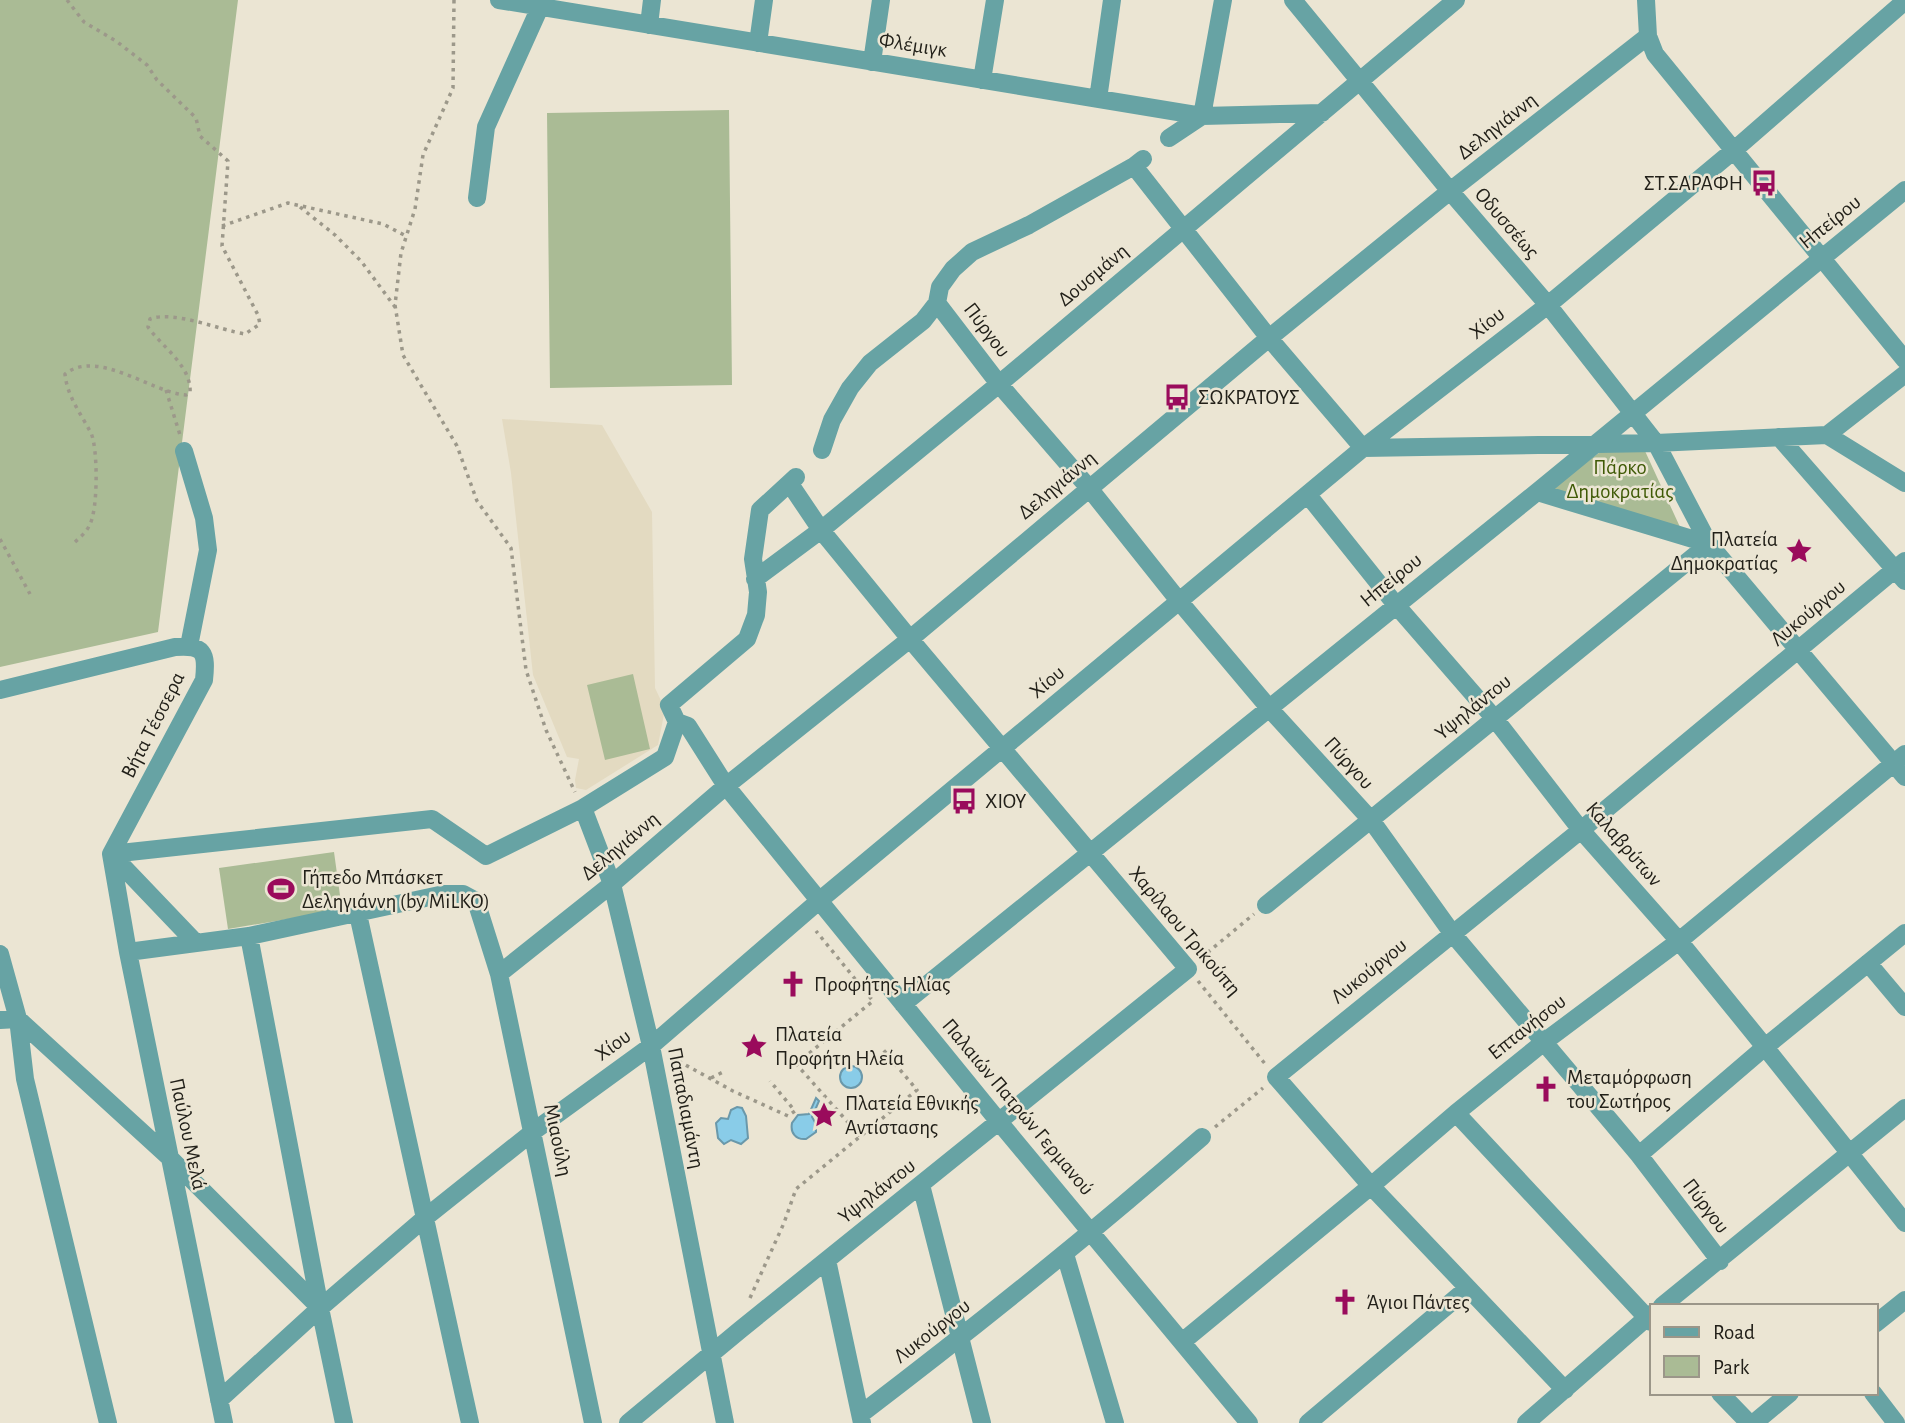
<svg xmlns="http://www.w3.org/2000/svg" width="1905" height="1423" viewBox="0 0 1905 1423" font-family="'Alegreya Sans',sans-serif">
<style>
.built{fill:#e3dac1}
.green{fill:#aabb95}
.water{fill:#89cce8;stroke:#6a98aa;stroke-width:2}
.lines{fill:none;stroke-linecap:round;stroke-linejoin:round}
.path{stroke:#9c988a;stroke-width:3.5;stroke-dasharray:3.5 5;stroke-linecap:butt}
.minor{stroke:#67a3a4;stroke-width:18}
.labels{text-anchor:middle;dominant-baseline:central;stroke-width:5;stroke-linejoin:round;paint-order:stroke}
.street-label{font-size:21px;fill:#222019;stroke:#ebe5d3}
.poi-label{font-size:21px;fill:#222019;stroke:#ebe5d3;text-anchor:start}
.park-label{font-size:21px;fill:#3f5a06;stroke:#ebe5d3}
</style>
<rect width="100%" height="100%" fill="#ebe5d3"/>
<path class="built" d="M502,419l100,6 50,87 3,176 10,21 -7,36 -72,45 -10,-2 -1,-8 4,-21 -12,-2 -34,-82 -22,-202z"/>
<path class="green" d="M0,0h238l-80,632 -158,35z
M729,110l3,275 -182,3 -3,-275z
M1603,450l42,1 35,76 -131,-38z
M633,674l17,75 -45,11 -18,-75z
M334,852l8,58 -114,19 -9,-61z"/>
<path class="water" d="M840 1077a11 11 0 1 1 22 0a11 11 0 1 1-22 0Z
M816,1098l3,3 -7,16 4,7v8l-10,7c-10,1 -16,-6 -14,-16l6,-8 11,-1z
M737,1107l5,1 4,8 2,22 -7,6 -10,-4 -7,4 -6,-6 -2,-15 5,-5 7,1 3,-9z"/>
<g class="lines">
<path class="path" d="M67,0l17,22 32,19 31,24 10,15 39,38 4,18 28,25 -6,85 36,69 2,9 -15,10c-25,-4 -72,-24 -95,-15l-2,8c14,20 44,39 42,66l-4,2c-34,-2 -88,-47 -121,-21 2,22 16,40 26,59 7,15 7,76 -1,91 -3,8 -11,14 -17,20
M454,0l-1,88 -30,67 -8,54 -14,44 -6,52 8,50 54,91 20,55 34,47 15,122 20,60 29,62
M300,207l35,28 26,26 34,46
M222,226l66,-23 95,21 23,12
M166,390l14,45
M0,539l30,55
M1201,958l53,-44
M1198,981l68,84
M671,1057l62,34 55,25 7,-5 -25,-30
M790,1057l71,80
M796,1064l77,-63 -57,-70
M711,1078l14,-7
M1215,1127l48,-39
M750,1298l34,-75 12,-34 121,-99 -36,-43"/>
<path class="minor" d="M499,0l703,116 120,-3
M1293,0l157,191 98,114 108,138 53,101 196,233
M1646,0l2,36 7,18 250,306
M649,25l3,-25
M758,43l6,-43
M872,62l9,-62
M982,80l13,-80
M1098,99l14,-99
M1202,116l21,-116
M1169,138l33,-22
M1134,166l135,172 94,110
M477,198l9,-71 54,-120
M937,303l62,81 90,104 90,113 90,107 102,112 81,113 187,222 81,106
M1827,435l78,-61
M1779,437l126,144
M1363,448l293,-5 171,-8 78,48
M822,450l10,-30 18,-32 20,-25 53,-42 14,-18 3,-16 13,-18 19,-17 57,-27 105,-59 9,-7
M184,451l20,67 4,32 -19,96
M1537,492l172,52
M1308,495l88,110 99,114 86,111 98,111 86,106 140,176
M755,579l66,-49 178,-146 457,-384
M0,690l175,-43c29,-2 32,5 29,33l-93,174
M677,722l11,4 38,60 274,337 249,300
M583,808l29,76 39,162 74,377
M111,854l321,-35 54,37 97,-48 82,-51 12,-35 -8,-17 78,-66 9,-24 2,-23 -5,-33 7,-49 36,-33
M111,854l17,98 96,471
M111,854l85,89
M1266,905l443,-361
M358,914l112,509
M249,936l71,372 24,115
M128,952l121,-16 195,-42h19l13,7 23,73 94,449
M0,954l18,65 7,60 83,344
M1868,963l37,44
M499,974l113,-90 114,-98 184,-147 359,-301 181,-147 198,-155
M903,1004l634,-512 368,-302
M0,1020l18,-1 151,138 151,151
M1456,1113l195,209
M1639,1155l126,-108 140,-114
M921,1185l61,238
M1065,1254l50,169
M827,1260l35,163
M1662,1306l243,-198
M1875,1324l30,-24
M1182,1342l189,-156 85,-73 88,-71 135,-101 226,-187
M1565,1390l-194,-204 -95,-109 305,-247 324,-269
M1720,1393l29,30
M1873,1393l23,30
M219,1400l101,-92 106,-91 108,-86 117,-85 169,-146 543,-452 185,-143 185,-154 172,-150
M861,1414c117,-89 230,-180 341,-277
M628,1423l112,-93 448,-361 -278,-330 -89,-109 -31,-46
M1308,1423l160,-135
M1526,1423l125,-109
M1754,1423l36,-30"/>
</g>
<defs>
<g id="bus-bare" transform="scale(2.1)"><path d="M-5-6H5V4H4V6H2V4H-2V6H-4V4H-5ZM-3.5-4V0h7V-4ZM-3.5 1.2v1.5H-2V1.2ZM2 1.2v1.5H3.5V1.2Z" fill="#9a0b5c" stroke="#ebe5d3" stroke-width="2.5" paint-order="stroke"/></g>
<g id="sight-bare" transform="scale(2.1)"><path d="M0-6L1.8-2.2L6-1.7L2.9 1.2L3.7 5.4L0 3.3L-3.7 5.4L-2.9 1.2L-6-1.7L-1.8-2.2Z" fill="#9a0b5c" stroke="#ebe5d3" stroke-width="2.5" paint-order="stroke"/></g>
<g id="stadium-bare" transform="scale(2.1)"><path d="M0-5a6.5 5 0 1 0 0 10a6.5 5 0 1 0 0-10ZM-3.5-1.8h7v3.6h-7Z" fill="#9a0b5c" stroke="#ebe5d3" stroke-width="2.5" paint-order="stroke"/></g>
<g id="church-bare" transform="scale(2.1)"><path d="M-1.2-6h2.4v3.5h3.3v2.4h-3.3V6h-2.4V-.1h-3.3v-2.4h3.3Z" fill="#9a0b5c" stroke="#ebe5d3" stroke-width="2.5" paint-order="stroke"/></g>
</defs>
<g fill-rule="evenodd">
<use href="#bus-bare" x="1764" y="183"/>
<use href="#bus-bare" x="1177" y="397"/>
<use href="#sight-bare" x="1799" y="551"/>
<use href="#bus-bare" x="964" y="801"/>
<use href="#stadium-bare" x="281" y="889"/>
<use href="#church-bare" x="793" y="984"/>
<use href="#sight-bare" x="754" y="1046"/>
<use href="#church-bare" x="1546" y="1089"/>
<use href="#sight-bare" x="824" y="1115"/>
<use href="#church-bare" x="1345" y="1302"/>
</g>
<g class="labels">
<g class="street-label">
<text transform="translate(913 45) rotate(9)">Φλέμιγκ</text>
<text transform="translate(1497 126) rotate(-38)">Δεληγιάννη</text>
<text transform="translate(1830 222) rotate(-39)">Ηπείρου</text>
<text transform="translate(1507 223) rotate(49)">Οδυσσέως</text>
<text transform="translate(1093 275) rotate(-40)">Δουσμάνη</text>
<text transform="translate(1487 323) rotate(-38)">Χίου</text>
<text transform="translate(987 330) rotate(53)">Πύργου</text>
<text transform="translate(1057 485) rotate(-40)">Δεληγιάννη</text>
<text transform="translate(1391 580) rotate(-39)">Ηπείρου</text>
<text transform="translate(1808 613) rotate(-40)">Λυκούργου</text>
<text transform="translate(1047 682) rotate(-40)">Χίου</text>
<text transform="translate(1473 707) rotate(-39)">Υψηλάντου</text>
<text transform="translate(153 725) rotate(-63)">Βήτα Τέσσερα</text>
<text transform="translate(1349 763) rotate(48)">Πύργου</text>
<text transform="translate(1624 844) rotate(49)">Καλαβρύτων</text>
<text transform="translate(620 846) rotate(-40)">Δεληγιάννη</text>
<text transform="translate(1185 931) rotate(50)">Χαρίλαου Τρικούπη</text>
<text transform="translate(1369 971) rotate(-39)">Λυκούργου</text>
<text transform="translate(1527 1027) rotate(-38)">Επτανήσου</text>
<text transform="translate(613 1045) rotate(-36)">Χίου</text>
<text transform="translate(1018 1107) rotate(50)">Παλαιών Πατρών Γερμανού</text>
<text transform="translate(686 1108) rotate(79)">Παπαδιαμάντη</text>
<text transform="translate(188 1134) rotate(78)">Παύλου Μελά</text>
<text transform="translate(558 1140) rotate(78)">Μιαούλη</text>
<text transform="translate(877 1191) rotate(-38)">Υψηλάντου</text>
<text transform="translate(1706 1206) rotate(53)">Πύργου</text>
<text transform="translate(932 1331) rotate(-38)">Λυκούργου</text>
</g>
<g class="poi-label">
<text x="1743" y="183" text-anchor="end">ΣΤ.ΣΑΡΑΦΗ</text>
<text x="1198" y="397">ΣΩΚΡΑΤΟΥΣ</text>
<text x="1778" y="539" text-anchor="end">Πλατεία<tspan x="1778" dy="24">Δημοκρατίας</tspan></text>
<text x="985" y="801">ΧΙΟΥ</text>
<text x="302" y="877">Γήπεδο Μπάσκετ<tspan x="302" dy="24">Δεληγιάννη (by MiLKO)</tspan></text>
<text x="814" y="984">Προφήτης Ηλίας</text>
<text x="775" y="1034">Πλατεία<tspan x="775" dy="24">Προφήτη Ηλεία</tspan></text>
<text x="1567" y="1077">Μεταμόρφωση<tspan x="1567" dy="24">του Σωτήρος</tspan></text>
<text x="845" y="1103">Πλατεία Εθνικής<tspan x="845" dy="24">Αντίστασης</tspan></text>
<text x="1366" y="1302">Άγιοι Πάντες</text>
</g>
<g class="park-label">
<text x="1620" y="467">Πάρκο<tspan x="1620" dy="24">Δημοκρατίας</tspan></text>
</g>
</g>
<rect x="1650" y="1304" width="228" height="91" fill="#ebe5d3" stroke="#9b9689" stroke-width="2"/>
<rect x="1664" y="1327" width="35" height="10" fill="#67a3a4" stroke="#9b9689" stroke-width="2"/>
<text x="1713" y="1339" font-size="21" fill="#222019">Road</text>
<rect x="1664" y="1356" width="35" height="21" fill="#aabb95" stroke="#9b9689" stroke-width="2"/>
<text x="1713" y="1374" font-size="21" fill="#222019">Park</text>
</svg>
